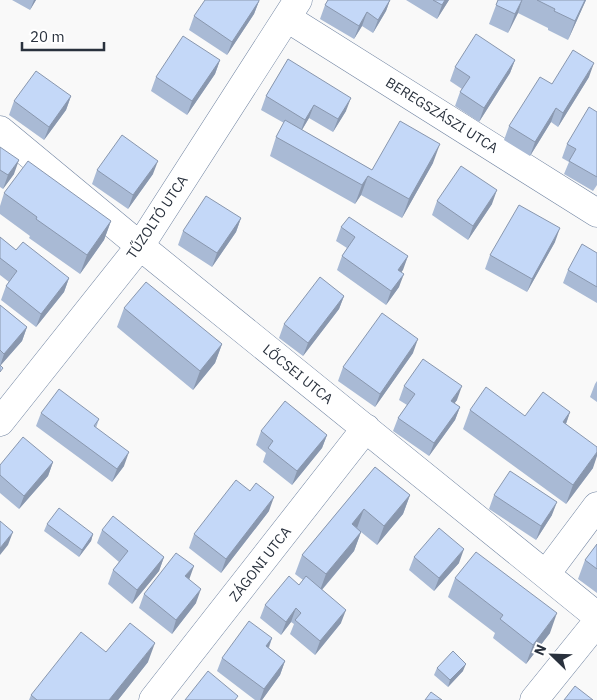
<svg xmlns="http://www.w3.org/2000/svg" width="597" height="700" viewBox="0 0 597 700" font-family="'IBM Plex Sans',sans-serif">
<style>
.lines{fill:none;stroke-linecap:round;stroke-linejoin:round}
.minor-casing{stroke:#7285a2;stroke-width:29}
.minor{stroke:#fff;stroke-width:28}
.wall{fill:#a9bad5}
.shaded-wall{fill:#8997ae}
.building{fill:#c4d8f8;stroke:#8997ae}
.labels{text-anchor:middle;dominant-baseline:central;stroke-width:5;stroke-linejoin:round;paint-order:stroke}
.street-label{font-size:14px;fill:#29313d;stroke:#fff}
</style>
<rect width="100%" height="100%" fill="#f9f9f9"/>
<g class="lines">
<g class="minor-casing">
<path id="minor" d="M287,18l310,195
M0,130l140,116 457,370
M0,422l140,-176 158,-246
M546,574l51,-68
M153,700l213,-272
M534,700l63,-78"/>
</g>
<use href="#minor" class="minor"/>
</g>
<path class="wall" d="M12,0h24l-6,10z
M328,0h62l-4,11 -13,22 -11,-7 -8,13 -34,-20 5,-14z
M406,0h43l-12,19z
M498,0h88l-18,40 -20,-10v-2l-30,-15 -10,20 -19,-9z
M259,1l-5,13 -27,41 -38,-25 5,-14z
M288,59l58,52 -13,21 -24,-14 -7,12 70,40 61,-7 -31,55 -41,-23 -6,9 -85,-48 6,-19 8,-14 -23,-13 5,-14z
M220,60l-5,14 -28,41 -36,-24 5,-14z
M515,60l-5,13 -31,49 -24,-16 5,-14 2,-3 -12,-8 5,-14z
M589,77l-31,50 -7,-5 -21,34 -26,-16 5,-14 43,-42z
M71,96l-5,14 -22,30 -35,-25 5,-14z
M597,112v73l-4,6 -29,-17 5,-12 -7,-4 5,-14z
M0,147l14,27 -11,15 -3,-2z
M97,170l56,4 -25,35 -36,-25z
M4,193l107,28 -7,19 -24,34 -51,-36 1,-2 -30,-22v-8z
M437,201l55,3 -24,36 -36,-25z
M241,218l-5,14 -24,35 -34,-22 5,-14z
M341,227l67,29 -7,16 -2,15 -13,18 -49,-35 5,-14 5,-8 -11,-7z
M0,237l16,13 53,28 -5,14 -28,35 -35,-27 5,-14 3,-4 -9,-7z
M555,242l-28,50 -42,-23 5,-14z
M597,253v50l-34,-20 5,-13z
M344,296l-5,13 -36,47 -24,-18 5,-14z
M0,305l27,22 -5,14 -22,25v11z
M124,308l98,36 -7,19 -22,27 -76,-63z
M413,353l-38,54 -37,-26 5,-14z
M597,381v21l-7,-5 5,-13z
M404,386l53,14 -3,3 6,4 -5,13 -26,36 -36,-25 5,-13 9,-13 -8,-5z
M470,410l55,6 45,-4 -4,12 27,44 -27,36 -103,-75z
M41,413l58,6 -3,9 28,38 -12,16 -76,-56z
M261,431l66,4 -5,13 -30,37 -29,-23 3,-9 -10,-8z
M53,462l-5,14 -29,33 -19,-16v-28z
M375,467l35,28 -7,19 -26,31 -16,-13 -7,19 -32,39 19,33 -26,32 -25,-21 4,-10 -3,-2 -10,13 -21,-17 5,-13 34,-20 4,-5 -8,-6 7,-19z
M494,495l58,20 -16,25 -47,-31z
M269,511l-48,62 -32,-25 5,-14z
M47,524l46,10 -2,7 -12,16 -35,-26z
M102,530l62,27 -5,14 -27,33 -24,-20 5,-14 6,-8 -22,-19z
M597,544v49l-19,-14 7,-19z
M414,557l45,6 -25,28 -25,-21z
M455,578l95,55 -24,31 -33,-26 2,-5 -47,-36z
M189,579l7,24 -24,31 -33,-26 5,-14z
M272,638l-3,10 16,13 -5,14 -18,25h-7l-38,-29 5,-13z
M106,652l42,10 -30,38h-89l2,-5z
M437,668l26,3 -15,16 -14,-12z"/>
<path class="shaded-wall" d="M34,0h2l-6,10z
M390,0l-4,11 -13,22 5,-13z
M445,0h4l-12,19 5,-14z
M522,0l-4,13 -10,20 7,-19z
M585,0h1l-18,40 7,-19z
M259,1l-5,13 -27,41 5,-13z
M367,12l-5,14 -8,13 5,-13z
M220,60l-5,14 -28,41 5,-14z
M515,60l-5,13 -31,49 5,-14z
M594,63l-5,14 -31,50 5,-14z
M71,96l-5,14 -22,30 5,-13z
M351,98l-5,13 -13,21 5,-13z
M314,105l-5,13 -9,15 5,-13z
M556,108l-5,14 -21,34 5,-14z
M440,144l-7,19 -31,55 7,-19z
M19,160l-5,14 -11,15 5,-14z
M158,161l-5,13 -25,35 5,-14z
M368,176l-7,19 -6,9 7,-19z
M497,190l-5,14 -24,36 5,-14z
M241,218l-5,14 -24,35 5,-14z
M111,221l-7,19 -24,34 7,-19z
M560,228l-5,14 -28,50 5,-13z
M408,256l-5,14 -10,14 5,-14z
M404,274l-5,13 -13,18 5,-14z
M69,278l-5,14 -28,35 5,-13z
M344,296l-5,13 -36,47 5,-13z
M27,327l-5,14 -22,25 4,-12z
M418,339l-5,14 -38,54 5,-13z
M222,344l-7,19 -22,27 7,-19z
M462,386l-5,14 -11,15 5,-14z
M460,407l-5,13 -26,36 5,-13z
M570,412l-7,20v-10z
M327,435l-5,13 -30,37 5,-14z
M129,452l-5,14 -12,16 5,-13z
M597,452v4l-4,12 -27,36 7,-19z
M53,462l-5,14 -29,33 5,-13z
M410,495l-7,19 -26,31 7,-19z
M274,497l-5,14 -48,62 5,-14z
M557,502l-5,13 -16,25 5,-14z
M364,509l-7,19 -5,-4z
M13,532l-5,13 -8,10v-7z
M361,532l-7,19 -35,42 7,-19z
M93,534l-2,7 -12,16 3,-7z
M464,549l-5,14 -25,28 5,-13z
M164,557l-5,14 -27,33 5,-14z
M194,566l-5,14 -4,-4z
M201,589l-5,14 -24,31 4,-14z
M296,608l-5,14 -10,13 5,-13z
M346,610l-5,13 -26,32 5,-14z
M557,613l-7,20 -24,31 7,-19z
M272,638l-5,13 -1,-5z
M155,643l-7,19 -30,38h-9z
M285,661l-5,14 -18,25h-2l4,-11z
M466,664l-3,7 -15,16 2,-7z"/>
<path class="building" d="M205,0h54v1l-27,41 -38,-26z
M328,0h62l-12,20 -11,-8 -8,14 -34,-21z
M433,0h12l-3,5z
M498,0h24l-7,14 -19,-9z
M537,0h48l-10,21 -21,-10 1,-2z
M476,34l39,26 -31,48 -24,-16 10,-15 -15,-10z
M183,36l37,24 -28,41 -36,-24z
M573,50l21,13 -31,50 -7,-5 -21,34 -26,-16 31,-49 12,7z
M288,59l63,39 -13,21 -24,-14 -9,15 -39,-24z
M36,71l35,25 -22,31 -35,-26z
M589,107l8,5v65l-28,-16 7,-12 -9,-5z
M285,120l87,50 28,-49 40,23 -31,55 -41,-23 -6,9 -86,-48z
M122,135l36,26 -25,34 -36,-25z
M0,147l19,13 -11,15 -8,-5z
M28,161l83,60 -24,34 -51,-36 1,-2 -33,-24z
M461,166l36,24 -24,36 -36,-25z
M206,196l35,22 -24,35 -34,-22z
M519,205l41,23 -28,51 -42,-24z
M349,217l59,39 -10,14 6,4 -13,17 -49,-35 13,-19 -14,-10z
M0,237l16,13 7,-8 46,36 -28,36 -35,-28 11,-15 -17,-13z
M582,244l15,9v34l-29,-17z
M320,277l24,19 -36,47 -24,-19z
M146,282l76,62 -22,27 -76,-63z
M0,305l27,22 -23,27 -4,-4z
M382,313l36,26 -38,55 -37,-27z
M423,359l39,27 -11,15 9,6 -26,36 -36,-25 17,-24 -11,-8z
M0,365l3,3 -3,4z
M486,387l39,29 18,-24 27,20 -7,10 34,25v5l-24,33 -103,-75z
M59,389l40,30 -5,7 35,26 -12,17 -76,-56z
M285,401l42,34 -30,36 -29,-23 5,-7 -12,-10z
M23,437l30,25 -29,34 -24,-21v-10z
M375,467l35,28 -26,31 -20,-17 -12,15 9,8 -35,42 -24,-19z
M510,471l47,31 -16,24 -47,-31z
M236,480l14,11 6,-8 18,14 -48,62 -32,-25z
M59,508l34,26 -11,16 -35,-26z
M113,516l51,41 -27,33 -24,-20 15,-19 -26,-21z
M0,521l13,11 -13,16z
M439,528l25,21 -25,29 -25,-21z
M597,544v25l-12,-9z
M476,552l81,61 -24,32 -33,-26 3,-4 -48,-37z
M176,553l18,13 -9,10 16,13 -25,31 -32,-26z
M289,576l10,9 7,-9 40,34 -26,31 -25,-21 6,-7 -5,-5 -10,14 -21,-17z
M249,621l23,17 -6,8 19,15 -21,28 -42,-31z
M130,623l25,20 -46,57h-72l-6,-5 50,-63 25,20z
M453,651l13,13 -16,16 -13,-12z
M208,671l30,25 -3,4h-50z
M575,686l18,14h-29z
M431,692l11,8h-17z"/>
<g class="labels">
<g class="street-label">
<text transform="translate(442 115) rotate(32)">BEREGSZÁSZI UTCA</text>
<text transform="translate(157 217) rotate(-56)">TŰZOLTÓ UTCA</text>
<text transform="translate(298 374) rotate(39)">LŐCSEI UTCA</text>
<text transform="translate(260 564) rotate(-52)">ZÁGONI UTCA</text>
</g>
</g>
<g transform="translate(552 655) rotate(293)" stroke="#ffffff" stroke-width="4" paint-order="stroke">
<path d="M0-4L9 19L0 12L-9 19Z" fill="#29313d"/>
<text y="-8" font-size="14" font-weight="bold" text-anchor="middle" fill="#29313d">N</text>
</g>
<path d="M22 42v8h82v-8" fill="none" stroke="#29313d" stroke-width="2.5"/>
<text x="30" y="42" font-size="15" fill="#29313d" stroke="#ffffff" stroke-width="4" paint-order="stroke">20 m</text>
</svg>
